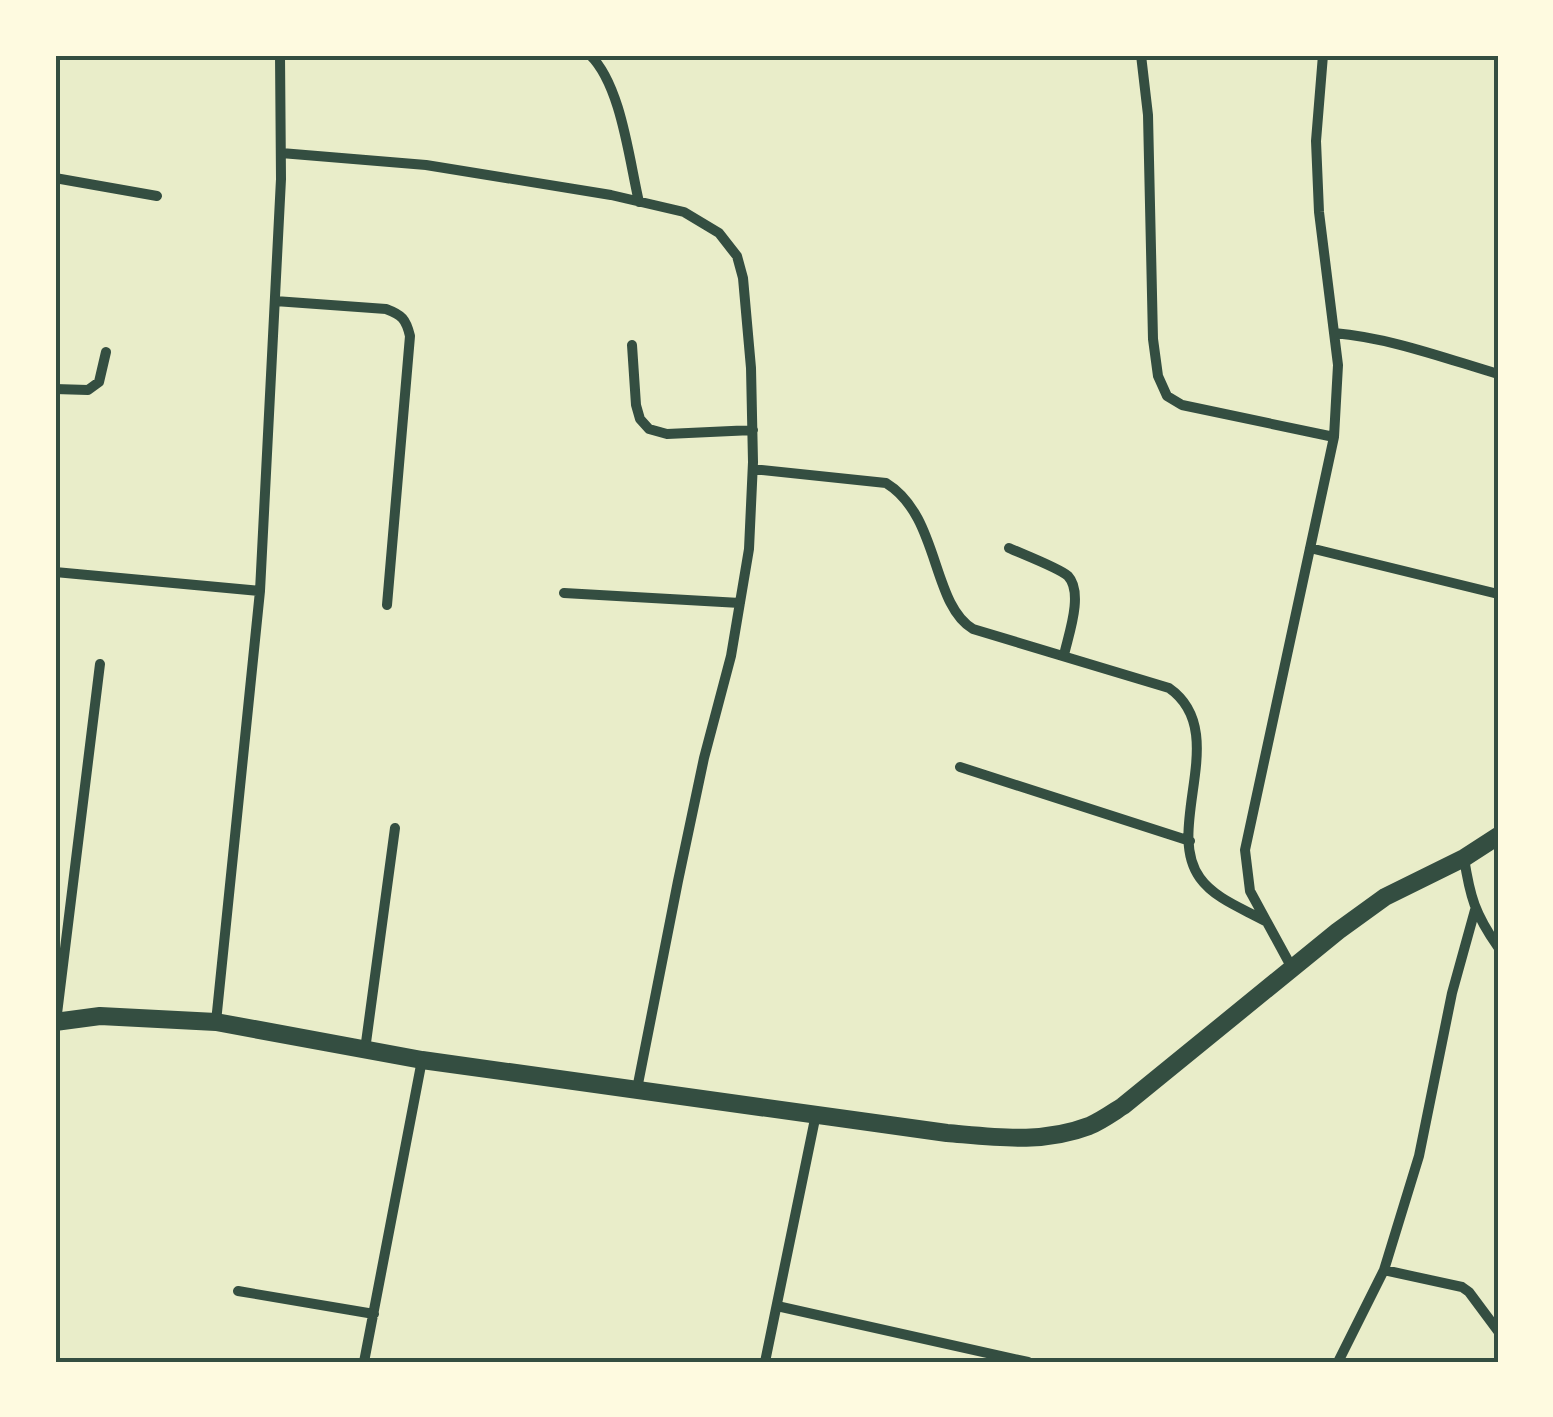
<svg xmlns="http://www.w3.org/2000/svg" width="1553" height="1417" viewBox="0 0 1553 1417" font-family="'Source Serif 4',serif">
<style>
.lines{fill:none;stroke-linecap:round;stroke-linejoin:round}
.minor{stroke:#344e41;stroke-width:10}
.tertiary{stroke:#344e41;stroke-width:18}
.neatline{fill:none;stroke:#344e41;stroke-width:4}
</style>
<rect width="100%" height="100%" fill="#e9edc9"/>
<g class="lines">
<path class="minor" d="M590,55c31,30 39,104 49,147
M1141,55l7,60 5,224 5,37 9,20 15,9 152,32
M281,153l145,12 185,30 73,17 35,21 18,23 6,22 8,90 2,94 -4,87 -18,107 -27,102 -26,123 -41,208
M55,178l102,18
M275,301l111,8c16,6 20,10 24,27l-23,269
M1334,333c57,5 110,25 164,41
M632,345l4,60 4,14 9,10 18,5 86,-4
M55,389l33,1 11,-8 7,-30
M753,469l133,14c54,33 45,121 87,146l196,59c63,44 -6,140 31,190 15,21 44,31 65,43
M1009,548c13,6 50,20 59,28 16,17 0,60 -4,79
M1310,548l188,46
M55,572l205,19
M564,593l176,10
M960,767l230,74
M1464,858c6,39 11,56 34,89
M1292,968l-42,-77 -5,-41 89,-413 4,-72 -19,-153 -3,-71 7,-86
M56,1022l44,-358
M216,1022l44,-431 21,-412 -1,-124
M365,1050l30,-222
M1384,1270l78,17 7,5 29,39
M238,1291l136,23
M777,1306l251,56
M364,1362l58,-302
M765,1362l51,-248
M1338,1362l46,-92 35,-114 33,-163 23,-83"/>
<path class="tertiary" d="M55,1022l45,-6 116,6 206,38 525,73c48,4 95,11 142,-7 12,-5 23,-13 34,-20l215,-175 47,-34 79,-39 34,-22"/>
</g>
<rect width="1553" height="1417" fill="none" stroke="#fefae0" stroke-width="115"/>
<rect x="58" y="58" width="1438" height="1302" class="neatline"/>
</svg>
